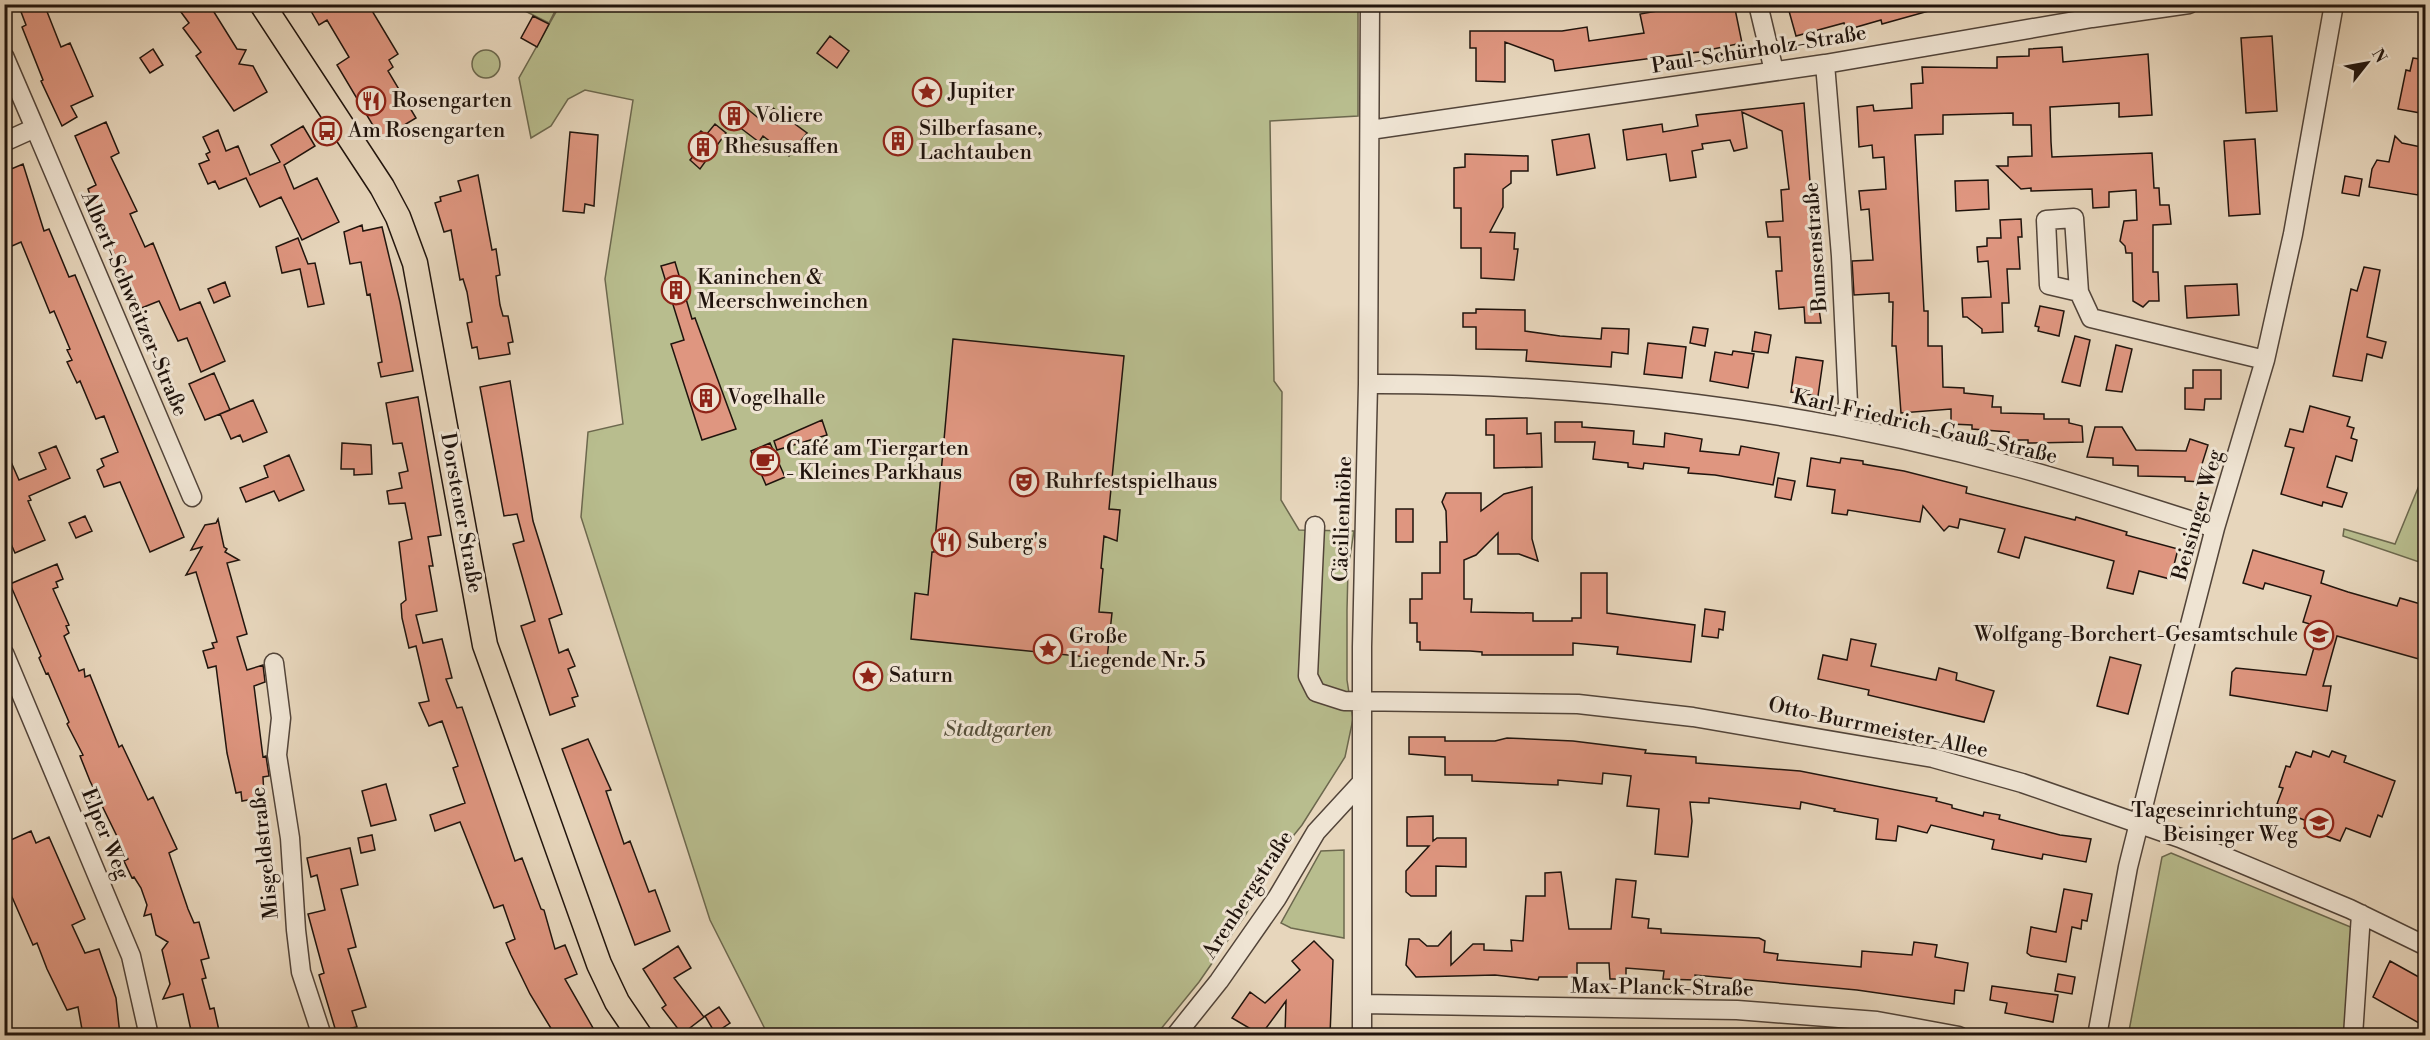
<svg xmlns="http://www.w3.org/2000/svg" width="2430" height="1040" viewBox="0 0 2430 1040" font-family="'Libre Bodoni',serif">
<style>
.green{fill:#b8bd8e;stroke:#6c684e;stroke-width:1.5}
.building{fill:#df9680;stroke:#20140d;stroke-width:1.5}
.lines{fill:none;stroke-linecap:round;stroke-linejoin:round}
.minor-casing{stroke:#524439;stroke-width:21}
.major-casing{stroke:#20140d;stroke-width:27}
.minor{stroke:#efe4d3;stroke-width:18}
.major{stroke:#e7d6bc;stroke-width:24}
.labels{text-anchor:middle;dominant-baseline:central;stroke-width:6;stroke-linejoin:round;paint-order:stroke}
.street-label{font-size:21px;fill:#20140d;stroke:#efe4d3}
.poi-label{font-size:21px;fill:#20140d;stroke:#efe4d3;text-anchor:start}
.park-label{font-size:21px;font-style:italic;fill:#554f3a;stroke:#efe4d3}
</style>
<rect width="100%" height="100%" fill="#e7d6bc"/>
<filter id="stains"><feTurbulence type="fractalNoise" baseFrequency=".00333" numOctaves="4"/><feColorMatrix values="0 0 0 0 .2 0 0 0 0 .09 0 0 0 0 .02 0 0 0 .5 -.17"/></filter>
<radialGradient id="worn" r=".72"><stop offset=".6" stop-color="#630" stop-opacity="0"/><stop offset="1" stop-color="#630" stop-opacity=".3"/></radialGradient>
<path class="green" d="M513,5l45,-1v1l-9,18z
M560,5h798v111l-88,5 4,260 8,11 -1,108 18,30 55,1 -6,38 -1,41v70l6,39 -8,38 -43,68 -25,31 -31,58 -47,68 -43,53h-388l-58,-115 -129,-403 7,-85 35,-8 -18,-145 28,-179 -48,-10 -17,9 -17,27 -20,12 -12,-60z
M472 64a14 14 0 1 1 28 0a14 14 0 1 1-28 0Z
M2425,471v93l-82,-28 1,-7 51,15z
M1344,850v88l-53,-10 -10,-5 40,-72z
M2171,853l182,75 -6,107 -219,1 34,-179z"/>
<path class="building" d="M18,4h26l17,43 9,-4 23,53 -22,10 6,11 -15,9 -21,-45 2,-1 -21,-53 4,-2z
M175,4h34l28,45 9,1 -7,14 14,2 14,26 -33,19 -38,-55 5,-4 -18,-24 6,-5z
M307,4h61l30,50 -9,6 4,7 -5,4 28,47 -35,21 -44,-74 12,-8 -22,-37 -8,5z
M1674,4h60l8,39 -43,9 -144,19 -2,-11 -48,-18v40l-29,-1v-33h-6v-17h92l25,-4 2,14 55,-8 -4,-19 35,-6z
M1802,4h133l1,5 -54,15 -1,-4 -35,10 -2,-7 -48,13 -7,-25 14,-3z
M533,16l16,8 -12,23 -16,-9z
M830,36l19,15 -12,17 -20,-15z
M2272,36l5,75 -31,2 -5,-75z
M2062,47l1,15 85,-8 4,61 -33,2v-14l-69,4 1,35 1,15 100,-4 2,35h5l1,17h9l2,19 -18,1v47h5l1,29h-10l-6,6 -10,-6 -1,-48h-6l-1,-7 -5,-5 4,-20 13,-1 -1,-30 -27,2v15l-16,1 -1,-19 -61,2v-3l-10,1 -24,-23h11v-9l24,-1 -1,-31h-18v-12l-70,2v19l-28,1 9,176h4v35h14l1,41 21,1v5l29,3 -1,11h9v6l43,1v5h25v4l13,3 1,16 -55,1v-3h-20l1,-8 -37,-3v-4l-21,-1v-15l-50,4 -5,-67h-4l1,-44h-4v-9l-35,2 -2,-34 21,-1 -4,-51 -8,1 -2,-19 27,-2 -2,-32 -11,1 -1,-13 -13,2 -2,-40 16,-2 1,6 38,-3 -1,-24 12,-1 -1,-16 75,1v-11l32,-1v-7z
M153,49l10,16 -13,8 -10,-15z
M2413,58l13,2v54l-28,-5 8,-39 4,1z
M739,102l23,19 11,-13 34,25 -18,23 -26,-20 -4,6 -33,-25z
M1804,103l13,171 -2,6 6,43h-16l-1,-16 -25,2 -3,-38h6l-2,-34h-12l-2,-15 17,-1 -2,-31 8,-1 -7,-58 -40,-19 5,36 -13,3 -4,-11 -28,4 1,5 -11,2 4,26 -26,4 -4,-27 -39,6 -4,-30 39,-6 1,8 35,-6 -2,-11z
M106,122l13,31 -8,4 26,54 -7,3 15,33 8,-4 27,67 20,-8 25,59 -24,11 -14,-34 -9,3 -19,-40 -20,8 -43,-96 -8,-24 8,-4 -21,-49z
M715,124l11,9 -26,36 -10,-9 8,-9 -9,-7 12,-13 5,4z
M303,126l12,20 -31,19 10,24 23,-11 22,44 -37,18 -21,-43 -21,10 -14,-29 -27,11 -4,-8 -7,3 -9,-20 10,-4 -3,-6 4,-2 -7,-15 15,-7 8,21 12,-5 12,29 30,-13 -9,-17z
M570,132l28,3 -4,71 -9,-2 -1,9 -21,-2z
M1589,134l6,34 -38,7 -5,-35z
M2395,136l7,7 24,5 -8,47 -49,-8 3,-18 5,-9 12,2z
M2255,139l5,75 -31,2 -5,-75z
M1465,154l63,2v15h-17v12l-8,6v18l-13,25 25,1 -1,16h4l-4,31 -33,-2v-30h-20v-40h-7v-40l11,-1z
M23,164l21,67 5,-2 20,48 6,-2 109,262 -34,15 -30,-70 -16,5 -7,-17 7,-4 -3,-7 17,-7 -14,-36 -8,3 -16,-38 -3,2 -10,-21 5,-2 -5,-10 3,-1 -16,-38 -4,2 -29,-71 -9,4 -8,-18v-56z
M478,175l14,75 4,-1 4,26 -4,1 4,29 3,11h5l5,26 -5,1 2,11 -31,5 -2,-12 -5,1 -5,-25 5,-1 -5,-30 -4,-13 -3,1 -9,-50 -7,2 -9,-29 6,-2 -1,-4 21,-6 -3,-10z
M2345,176l17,3 -3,17 -17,-3z
M1988,180l1,29 -33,2 -1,-30z
M2021,219l1,18h-4l2,32h-13l2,34h-7l1,29 -21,1v-4l-15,-12h-4l-1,-19 29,-1 -3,-36 -10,1 -1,-15 10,-1v-8h14l-1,-18z
M362,225l1,6 19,-4 18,75 13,69 -32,6 -3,-14 4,-1 -12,-68 -3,1 -6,-33 -11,2 -6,-32z
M298,238l10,26 7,-1 9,41 -16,3 -8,-38 -18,4 -6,-26z
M675,262l17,57 3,-1 41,111 -34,11 -31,-96 13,-4 -23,-74z
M2364,267l16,3 -13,67 19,5 -4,16 -15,-4 -5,27 -29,-5 18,-87 6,2z
M225,282l5,14 -16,7 -6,-14z
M2237,284l2,31 -52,3 -2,-32z
M2040,306l24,5 -5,25 -21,-5 1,-4 -4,-1z
M1476,309l49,1v21l35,5 41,3 1,-11 27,1 -1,25 -16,-2 -1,15 -85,-6 1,-11 -51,-1v-22h-13v-14h13z
M1693,327l15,2 -3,17 -15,-3z
M1755,332l16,3 -3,18 -16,-2z
M2075,336l15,4 -10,46 -18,-4z
M953,339l171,17 -15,153 11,1 -3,31 -13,-5 -3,32 2,1 -4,43 13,1 -5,46 -196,-20 4,-46 13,2 4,-43h2z
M1648,343l38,4 -4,31 -38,-4z
M2116,345l16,4 -10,43 -16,-2z
M1733,351l21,3 -6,34 -38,-7 5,-29 17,3z
M1796,357l27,4 -5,35 -27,-4z
M2193,370h28v29h-16l-1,11 -19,-1v-21h8z
M214,373l16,37 -25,10 -16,-36z
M510,381l23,140 29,93 -13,5 10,34 9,-4 7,17 -7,3 10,27 -6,2 3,8 -25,9 -29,-89 14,-5 -22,-77 11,-3 -7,-27 -13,2 -24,-129z
M418,397l23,138 -13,2 5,29h-4l8,45 -21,4 7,28 19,-4 10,39 -6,1 11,29 5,-1 53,154 7,-3 19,51 3,1 11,39 10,-4 12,29 -12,5 32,56h-42l-25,-41 -19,-39 -5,-12 9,-4 -12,-34 -9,3 -34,-86 -25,9 -5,-16 35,-12 -12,-35 5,-2 -16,-45 -13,5 -10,-23 10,-2 -2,-8 -11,-47 -7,2 -7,-30 -1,-14 5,-4 -7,-58 13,-3 -7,-36 -16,1 -2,-13 15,-3 -3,-15 9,-2 -6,-28 -9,1 -7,-41z
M253,400l14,32 -24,10 -3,-7 -9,4 -11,-25z
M2310,406l40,11 -3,9 7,2 -3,10 6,2 -5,21 -16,-5 -9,31 20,6 -5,14 -19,-5 -1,4 -41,-12 13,-46 -9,-2 5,-17 13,3z
M1527,418v16l14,-1 1,34 -48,1v-33h-8v-16z
M822,420l5,15 -50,15 -3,-9z
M1555,422h27v5l52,4 -1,13 31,3 1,-14 37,6 -2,12 39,4 2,-9 38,7 -6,32 -58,-10 -27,-2 1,-5 -45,-5 -1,6 -15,-2v-4l-35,-4 2,-17h-40z
M2095,427h27l14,23 50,1 4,-12 18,6 -6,19v18l-17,-1v-4l-47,-1v-10l-25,-1v-7l-26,-1z
M342,443l29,2 1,29 -18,1v-6h-13z
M770,443l15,34 -19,8 -15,-34z
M4,446l15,34 27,-11 -7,-16 17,-7 14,32 -41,18 2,4 -3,1 17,39 -30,13 -11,-25z
M289,455l15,35 -25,11 -5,-10 -28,11 -6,-14 28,-11 -4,-11z
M1811,458l29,5 1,-5 22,3v3l41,7 63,16 -1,6 109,27 1,-3 51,15 -1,3 52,14 -6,24 -2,6 -31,-8 -6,23 -26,-6 7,-27 -89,-24 -6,21 -21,-6 7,-23 -45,-10 -2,9 -9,-2 -5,5 -21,-25 -3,16 -72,-12 -1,5 -15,-2 3,-23 -28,-4z
M1778,478l17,3 -4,19 -16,-3z
M1532,487v52l6,22 -19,-7h-21v-21l-22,22 -12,5v39h8l-1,13 62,1v8h39v-3h9v-45h26v40l88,12 -4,37 -74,-8 1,-7 -45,-4v12h-91v-3l-12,-1 -50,-1v-8h-3v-19h-7v-24h12v-26h18v-31h7l-1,-31 -4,-9 4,-9h35v18l23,-17z
M1396,509h17v33h-17z
M85,516l7,15 -16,7 -7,-15z
M218,519l6,28 3,2 -2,3 14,8 -12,3 20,71 -10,3 10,33 16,-5 2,17 -11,4 9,71 3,-1 3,20 -6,1 1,20 -22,4 -1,-9 -5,1 -9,-40 -11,-87 -8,2 -5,-17 11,-3 -2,-5 5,-1 -21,-70 -10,3 16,-28 -11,3 14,-25 11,-2z
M2253,550l71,21 -3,12 27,9 49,14 3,-8 24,7 -2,9 4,1v46l-89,-25 -14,50h8l-4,25 -97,-16 2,-23 4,-4 70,7 14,-48 -17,-5 8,-26 -46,-13 -2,6 -20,-6z
M57,564l6,15 -7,3 2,5 -5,2 16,36 -3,1 3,7 -5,3 15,35 5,-2 1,8 5,-2 29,72 3,-2 26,55 5,-3 24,52 -8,4 19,56 6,14 5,-1 10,36 -8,2 5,18 -4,1 8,30 4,-1 6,27h-28l-9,-41 -20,5 7,-15 -8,-34 6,-8 -12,-7 -5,-21 -7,2 3,-11 -6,-17 -7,-11 -2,1 -8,-17 4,-2 -38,-78 -10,-25 3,-1 -16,-31 2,-2 -21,-49 -2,1 -7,-16 2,-2 -31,-72z
M1705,609l20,3 -2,18 -4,-1 -1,9 -16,-2z
M1851,639l25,5 -5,22 65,14 3,-12 18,5 -1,7 38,11 -10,31 -116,-27 1,-5 -51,-11 5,-24 24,5z
M2110,657l31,8 -13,49 -31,-8z
M1409,737h36v4h50l12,-3 66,3 73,9 -1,3 51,4v6l104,8 137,27 -1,3 16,4v3l31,8 1,-4 16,3 -1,4 61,16 31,4 -5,23 -43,-8 -1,5 -50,-10 2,-9 -63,-15 -4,8 -29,-7 -2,15 -20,-2 2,-20 -44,-8 1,-2 -34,-7 -1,7 -91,-11v5l-19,-1 2,19 -4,36 -33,-3 4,-45 -32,-3 4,-30 -28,-3 -1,11 -44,-4v5l-86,-4v-6h-27v-18l-36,-3z
M588,739l23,51 -5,1 18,53 6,-3 19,51 6,-2 15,41 -35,14 -73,-196z
M2313,751l16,6 3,-6 14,5 -2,6 51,19 -13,36 -4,-2 -8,22 -24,-9 -6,13 -36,-13 3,-7 -16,-6 2,-6 -16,-5 6,-16 -4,-1 7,-21 4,1 6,-15 15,5z
M386,784l10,36 -25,6 -9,-35z
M1433,816v25l4,-3h29v29l-30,-1v30h-25l-5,-4v-21l23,-25h-22v-29z
M31,831l5,12 13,-6 36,82 -13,6 13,28 14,-4 17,49 4,37h-37l-5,-28 -11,3 -20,-41 -10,-26 -4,2 -21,-48 -8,-20v-34z
M372,835l3,15 -14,3 -3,-15z
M350,848l8,37 -17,4 15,58 -8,2 18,58 -14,4 5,16 -6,1 2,7h-16l-18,-60 5,-2 -16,-59 17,-4 -8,-35 -6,2 -4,-19z
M1561,872l8,57h42l5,-50 20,2 -4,36 17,2 -1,9 13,1v4l98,5 6,3 -1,11 14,2 -1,6 84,7 1,-16 50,4 2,-13 23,3 -2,12 33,6 -4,28 -9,-1 -1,14 -97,-14 -162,-15v5l-32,-1 1,-8 -38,-3v11h-16l-1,-16h-32v14h-38l-1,3 -43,-5 -79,2 -10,-12 3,-26h10l8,7h11l13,-14v33l22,-21h11v6l28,1 -1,-11 12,1 3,-45h19v-23z
M2064,889l28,5 -5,27 -5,-1 -1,9 -9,-2 -6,35 -35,-6 -4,-3 4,-26 25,5z
M1314,941l19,19 -3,75h-45l1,-34 -25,34 -29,-17 18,-26 15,11 35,-33 -8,-9z
M678,946l13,22 -17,10 30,39 -22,17 -20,-26 4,-3 -23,-36z
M2390,961l36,20v46l-53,-30z
M2058,974l17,3 -3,17 -17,-3z
M1992,986l66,9 -5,27 -48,-9 2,-10 -17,-3z
M719,1007l11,16 -15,10 -10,-17z"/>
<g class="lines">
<g class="minor-casing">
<path id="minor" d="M1758,4l16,67
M4,56l31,72 -31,14
M1825,64l16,192 7,147 -5,24
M35,128l157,369
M1370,130l455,-66 267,-46 97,-14
M2079,292l-30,-7 -3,-65 28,-2 5,74 12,26 174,42
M1368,384c218,-1 441,26 652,84 66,18 130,40 195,60
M1315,526l-7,150 8,16 28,9 234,3 115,13 240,41 89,25 158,55 170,71 76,37
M4,653l127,303 18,80
M274,663l7,55 -4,37 13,83 6,92 5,42 21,64
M1362,1004l375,6 140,11 82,15
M1175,1036l44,-55 58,-83 39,-66 46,-50
M1362,1036v-389l6,-263 2,-380
M2097,1036l31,-169 20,-80 67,-259 50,-168 28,-126 41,-230
M2353,1036l8,-122"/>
</g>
<g class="major-casing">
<path id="major" d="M262,4l120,183 16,30 17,46 70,382 114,319 18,38 23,34"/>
</g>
<use href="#minor" class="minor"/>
<use href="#major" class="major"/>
</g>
<defs>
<g id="sight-ring" transform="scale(1.5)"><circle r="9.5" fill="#efe4d3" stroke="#8f2418" stroke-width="1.5"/><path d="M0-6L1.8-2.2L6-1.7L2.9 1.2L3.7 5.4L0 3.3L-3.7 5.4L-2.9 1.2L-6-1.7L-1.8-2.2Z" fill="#8f2418"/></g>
<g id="restaurant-ring" transform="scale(1.5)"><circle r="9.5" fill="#efe4d3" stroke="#8f2418" stroke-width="1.5"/><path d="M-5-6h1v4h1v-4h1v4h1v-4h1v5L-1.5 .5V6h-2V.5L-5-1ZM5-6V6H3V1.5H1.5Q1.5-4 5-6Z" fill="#8f2418"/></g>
<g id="building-ring" transform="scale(1.5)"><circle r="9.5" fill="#efe4d3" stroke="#8f2418" stroke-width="1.5"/><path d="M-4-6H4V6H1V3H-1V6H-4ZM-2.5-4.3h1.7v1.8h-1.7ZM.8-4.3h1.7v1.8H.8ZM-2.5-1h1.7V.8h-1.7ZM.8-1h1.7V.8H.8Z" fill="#8f2418"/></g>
<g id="bus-ring" transform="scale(1.5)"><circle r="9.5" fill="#efe4d3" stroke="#8f2418" stroke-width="1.5"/><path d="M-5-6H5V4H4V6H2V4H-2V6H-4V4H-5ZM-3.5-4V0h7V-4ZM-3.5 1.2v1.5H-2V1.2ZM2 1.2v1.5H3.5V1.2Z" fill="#8f2418"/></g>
<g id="cafe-ring" transform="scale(1.5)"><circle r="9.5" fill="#efe4d3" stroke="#8f2418" stroke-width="1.5"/><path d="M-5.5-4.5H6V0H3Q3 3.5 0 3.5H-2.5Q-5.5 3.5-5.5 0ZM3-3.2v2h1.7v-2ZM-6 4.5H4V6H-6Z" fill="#8f2418"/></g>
<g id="theatre-ring" transform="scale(1.5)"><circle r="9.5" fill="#efe4d3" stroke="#8f2418" stroke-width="1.5"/><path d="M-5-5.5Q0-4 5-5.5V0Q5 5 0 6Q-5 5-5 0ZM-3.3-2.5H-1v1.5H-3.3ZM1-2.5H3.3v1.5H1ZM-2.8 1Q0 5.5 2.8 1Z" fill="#8f2418"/></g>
<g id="school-ring" transform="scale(1.5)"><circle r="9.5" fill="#efe4d3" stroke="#8f2418" stroke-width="1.5"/><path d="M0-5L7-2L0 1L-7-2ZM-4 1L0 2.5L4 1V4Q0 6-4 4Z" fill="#8f2418"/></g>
</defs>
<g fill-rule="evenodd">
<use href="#sight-ring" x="927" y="92"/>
<use href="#restaurant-ring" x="371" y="101"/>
<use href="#building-ring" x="734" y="116"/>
<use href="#bus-ring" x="327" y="131"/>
<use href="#building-ring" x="898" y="141"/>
<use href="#building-ring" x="703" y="147"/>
<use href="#building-ring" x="676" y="290"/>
<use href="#building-ring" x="706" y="398"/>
<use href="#cafe-ring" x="765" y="461"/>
<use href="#theatre-ring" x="1024" y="482"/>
<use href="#restaurant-ring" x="946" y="542"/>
<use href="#school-ring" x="2319" y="635"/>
<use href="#sight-ring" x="1048" y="649"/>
<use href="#sight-ring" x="868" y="676"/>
<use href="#school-ring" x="2319" y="823"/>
</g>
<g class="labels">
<g class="street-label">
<text transform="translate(1759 50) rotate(-9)">Paul-Schürholz-Straße</text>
<text transform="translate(1816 247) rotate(-94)">Bunsenstraße</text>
<text transform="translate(134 304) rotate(67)">Albert-Schweitzer-Straße</text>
<text transform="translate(1925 427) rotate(13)">Karl-Friedrich-Gauß-Straße</text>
<text transform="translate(461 513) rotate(80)">Dorstener Straße</text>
<text transform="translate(2198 515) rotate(-74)">Beisinger Weg</text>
<text transform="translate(1343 519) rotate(-88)">Cäcilienhöhe</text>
<text transform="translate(1878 728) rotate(12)">Otto-Burrmeister-Allee</text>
<text transform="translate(105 834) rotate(68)">Elper Weg</text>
<text transform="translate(265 853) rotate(-96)">Misgeldstraße</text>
<text transform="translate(1248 895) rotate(-57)">Arenbergstraße</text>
<text transform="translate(1662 988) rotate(1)">Max-Planck-Straße</text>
</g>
<g class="poi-label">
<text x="948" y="92">Jupiter</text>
<text x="392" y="101">Rosengarten</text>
<text x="755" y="116">Voliere</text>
<text x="919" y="129">Silberfasane,<tspan x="919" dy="24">Lachtauben</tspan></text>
<text x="348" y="131">Am Rosengarten</text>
<text x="724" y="147">Rhesusaffen</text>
<text x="697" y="278">Kaninchen &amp;<tspan x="697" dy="24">Meerschweinchen</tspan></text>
<text x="727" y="398">Vogelhalle</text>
<text x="786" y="449">Café am Tiergarten<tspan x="786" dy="24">- Kleines Parkhaus</tspan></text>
<text x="1045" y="482">Ruhrfestspielhaus</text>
<text x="967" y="542">Suberg's</text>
<text x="2298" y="635" text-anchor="end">Wolfgang-Borchert-Gesamtschule</text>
<text x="1069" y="637">Große<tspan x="1069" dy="24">Liegende Nr. 5</tspan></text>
<text x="889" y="676">Saturn</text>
<text x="2298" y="811" text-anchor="end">Tageseinrichtung<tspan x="2298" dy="24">Beisinger Weg</tspan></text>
</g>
<g class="park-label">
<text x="998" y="730">Stadtgarten</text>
</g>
</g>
<rect width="2430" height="1040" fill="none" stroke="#e7d6bc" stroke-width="24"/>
<rect x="6" y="6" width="2418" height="1028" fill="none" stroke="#20140d" stroke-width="3"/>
<rect x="12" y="12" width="2406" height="1016" fill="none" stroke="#20140d" stroke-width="1.5"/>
<g transform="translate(2367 63) rotate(59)" stroke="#efe4d3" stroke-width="4.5" paint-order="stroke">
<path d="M0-4.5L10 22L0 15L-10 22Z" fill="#20140d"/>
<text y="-9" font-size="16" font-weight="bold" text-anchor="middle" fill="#20140d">N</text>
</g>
<rect width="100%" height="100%" filter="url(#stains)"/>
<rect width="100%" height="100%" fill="url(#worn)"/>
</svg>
